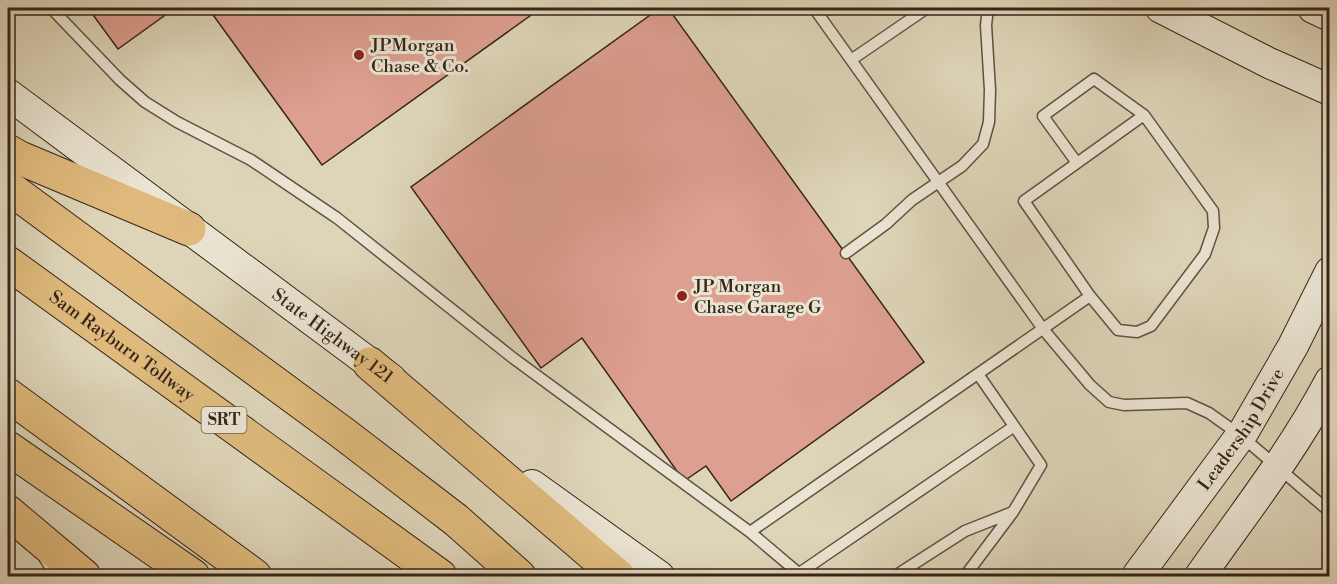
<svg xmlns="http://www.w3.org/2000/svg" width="1337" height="584" viewBox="0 0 1337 584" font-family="'Libre Bodoni',serif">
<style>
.building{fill:#dd9f90;stroke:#362519;stroke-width:1.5}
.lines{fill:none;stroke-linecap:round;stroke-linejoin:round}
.lane-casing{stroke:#605141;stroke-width:13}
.secondary-casing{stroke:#362519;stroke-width:32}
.highway-casing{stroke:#362519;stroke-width:35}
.lane{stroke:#eae4d2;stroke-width:10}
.secondary{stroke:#eae4d2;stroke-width:30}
.highway{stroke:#dfba7c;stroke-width:33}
.poi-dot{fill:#8f2418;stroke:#eae4d2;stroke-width:2}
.labels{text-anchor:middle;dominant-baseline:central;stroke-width:6;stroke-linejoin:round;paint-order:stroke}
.shield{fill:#eae4d2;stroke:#6c5e50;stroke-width:1.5}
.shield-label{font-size:16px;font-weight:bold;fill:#362519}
.poi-label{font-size:18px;fill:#362519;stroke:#eae4d2;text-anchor:start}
.street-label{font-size:18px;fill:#362519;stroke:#eae4d2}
</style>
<rect width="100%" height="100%" fill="#ded5b9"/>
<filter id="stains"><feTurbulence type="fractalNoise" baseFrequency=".00333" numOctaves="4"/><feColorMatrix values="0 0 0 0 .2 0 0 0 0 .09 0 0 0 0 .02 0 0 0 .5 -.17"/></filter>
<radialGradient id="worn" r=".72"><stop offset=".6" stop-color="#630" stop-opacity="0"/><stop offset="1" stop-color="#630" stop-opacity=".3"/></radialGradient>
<path class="building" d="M88,8h87l-57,41z
M208,8h333l-219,157z
M660,8h8l256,354 -193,139 -25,-35 -22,15 -102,-143 -41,30 -130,-181z"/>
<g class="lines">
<g class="lane-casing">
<path id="lane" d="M51,8l69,72 25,22 32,20 74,38 86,58 176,140 237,174 340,-236 -66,-95 120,-86 69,96 1,17 -9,26 -54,72 -14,6 -19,-2 -28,-34
M814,8l229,321 47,56 19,17 15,3 63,-2 22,10 31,22 90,77
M851,60l76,-52
M1077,163l-34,-47 51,-37 50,36
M846,253l40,-29 26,-24 50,-34 21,-22 6,-22 1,-32 -4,-65 2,-17
M750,532l52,44
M45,559l11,17
M798,574l215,-147
M895,576l70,-45 48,-19
M965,576l48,-64 28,-47 -63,-91"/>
</g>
<g class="secondary-casing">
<g id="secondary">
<path d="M1161,8l108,55 61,27"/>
<path d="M1313,8l17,8"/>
<path id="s1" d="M8,94l383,285"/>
<path d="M532,485l127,91"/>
<path id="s2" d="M1137,576l107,-145 49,-85 37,-74"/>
<path d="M1200,576c45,-64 93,-125 130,-195"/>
</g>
</g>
<g class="highway-casing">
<g id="highway">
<path d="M8,151l12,7 169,71"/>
<path d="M8,187l336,247 112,86 63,56"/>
<path id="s3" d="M8,263l432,313"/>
<path d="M370,364l248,212"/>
<path d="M8,395l247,181"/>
<path d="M8,448l185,128"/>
<path d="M8,512l76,64"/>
</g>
</g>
<use href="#lane" class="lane"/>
<use href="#secondary" class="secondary"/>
<use href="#highway" class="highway"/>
</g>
<g class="poi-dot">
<circle cx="359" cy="55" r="6"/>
<circle cx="682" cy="296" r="6"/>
</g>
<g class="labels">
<rect class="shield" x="201.5" y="407" width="45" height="26" rx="4.5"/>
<g class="shield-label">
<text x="224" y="420">SRT</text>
</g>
<g class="poi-label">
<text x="371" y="45">JPMorgan<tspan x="371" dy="21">Chase &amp; Co.</tspan></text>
<text x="694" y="286">JP Morgan<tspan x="694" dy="21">Chase Garage G</tspan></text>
</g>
<g class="street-label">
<text stroke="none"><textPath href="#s1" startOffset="405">State Highway 121</textPath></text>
<text stroke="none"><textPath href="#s3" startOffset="141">Sam Rayburn Tollway</textPath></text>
<text stroke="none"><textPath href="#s2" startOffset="180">Leadership Drive</textPath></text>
</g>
</g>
<rect width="1337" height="584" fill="none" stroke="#ded5b9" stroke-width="30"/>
<rect x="9" y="9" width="1319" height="566" fill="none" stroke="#362519" stroke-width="3"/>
<rect x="15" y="15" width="1307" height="554" fill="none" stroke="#362519" stroke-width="1.5"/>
<rect width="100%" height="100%" filter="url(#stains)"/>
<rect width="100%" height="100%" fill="url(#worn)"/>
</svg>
